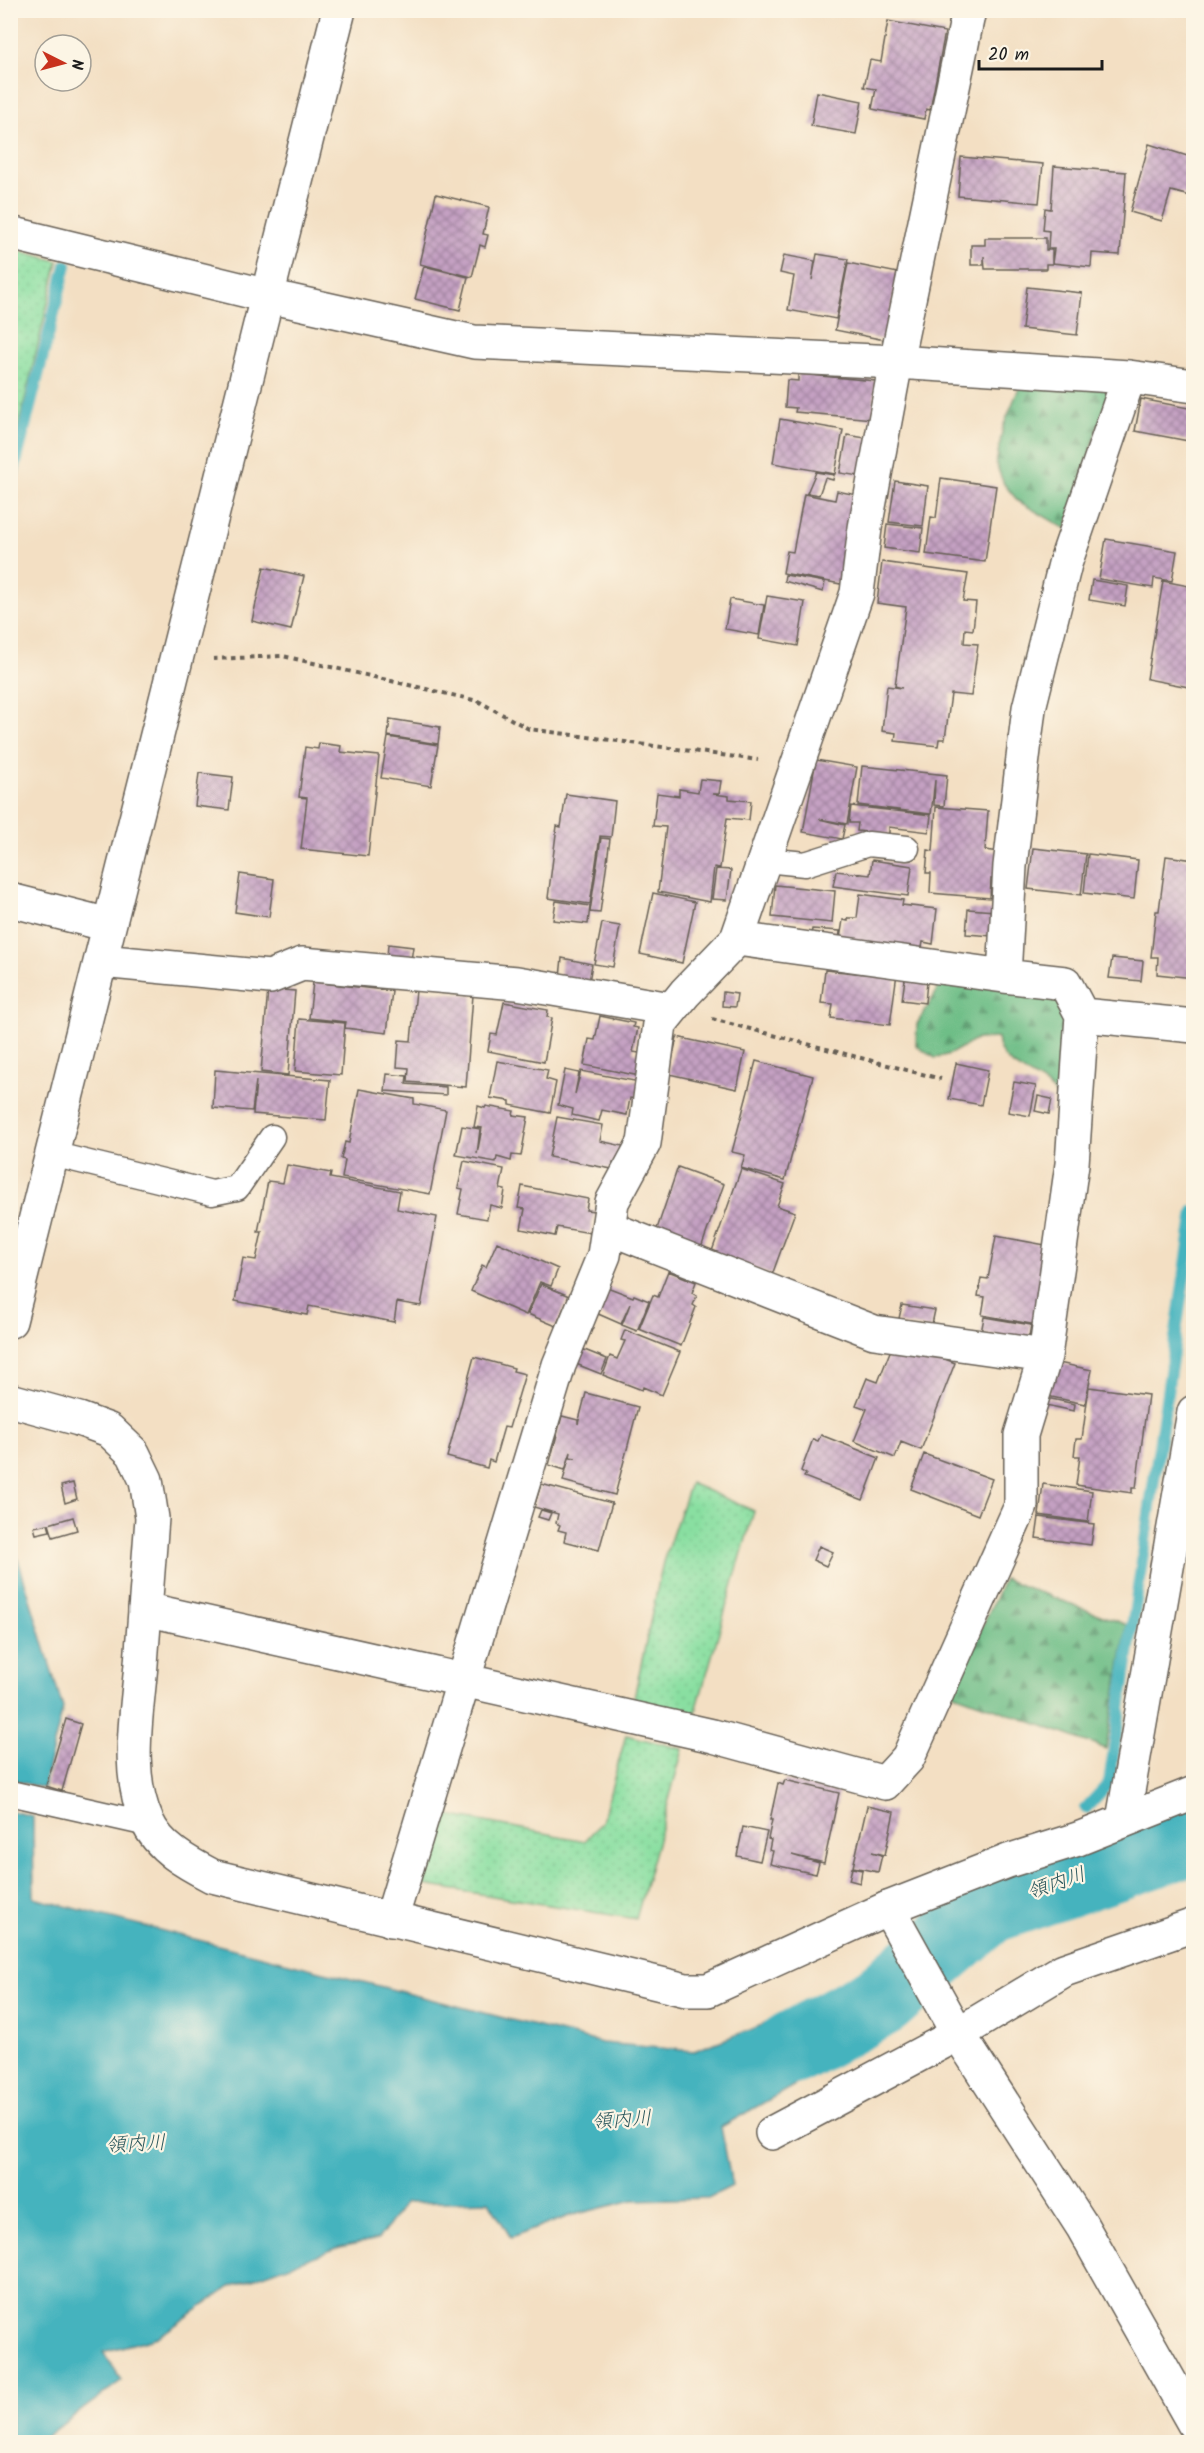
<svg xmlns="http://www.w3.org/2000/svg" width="1204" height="2453" viewBox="0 0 1204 2453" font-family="Kalam,'Klee One',sans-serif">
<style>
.grass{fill:url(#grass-dots);stroke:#527e5e;stroke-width:1.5}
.forest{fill:url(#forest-firs);stroke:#456d52;stroke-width:1.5}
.water{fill:#44b3be;stroke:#30686d;stroke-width:1.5}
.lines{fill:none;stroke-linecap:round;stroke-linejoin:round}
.stream{stroke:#44b3be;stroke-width:12}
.river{stroke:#44b3be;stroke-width:74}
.building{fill:url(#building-cross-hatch)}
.service-casing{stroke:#676056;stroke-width:27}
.minor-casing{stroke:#676056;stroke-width:36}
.tertiary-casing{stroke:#676056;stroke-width:36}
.path{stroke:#676056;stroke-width:4;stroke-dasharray:4.5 4.5;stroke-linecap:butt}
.service{stroke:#fff;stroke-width:24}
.minor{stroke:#fff;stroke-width:33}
.tertiary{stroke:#fff;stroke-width:33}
.labels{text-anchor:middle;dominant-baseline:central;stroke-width:4.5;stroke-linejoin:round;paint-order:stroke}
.water-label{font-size:20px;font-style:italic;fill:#2c585d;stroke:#fcf5e5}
</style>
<defs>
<pattern id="grass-dots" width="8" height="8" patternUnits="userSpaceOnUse" patternTransform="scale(1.5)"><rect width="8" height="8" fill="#89dfa1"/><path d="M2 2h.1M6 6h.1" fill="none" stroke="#76bf8a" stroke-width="1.8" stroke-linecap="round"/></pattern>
<pattern id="forest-firs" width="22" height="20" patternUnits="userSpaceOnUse" patternTransform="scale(1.5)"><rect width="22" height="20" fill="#6ebe87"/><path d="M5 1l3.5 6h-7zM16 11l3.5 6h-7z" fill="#5a9a6e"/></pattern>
<pattern id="building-cross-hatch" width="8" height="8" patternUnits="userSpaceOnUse" patternTransform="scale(1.5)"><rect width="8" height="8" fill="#c5a1c3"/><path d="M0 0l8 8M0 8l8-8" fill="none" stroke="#9f829e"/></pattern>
</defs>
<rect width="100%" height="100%" fill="#fcf5e5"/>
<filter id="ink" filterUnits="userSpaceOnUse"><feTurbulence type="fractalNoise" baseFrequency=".0167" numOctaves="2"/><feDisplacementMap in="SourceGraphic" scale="12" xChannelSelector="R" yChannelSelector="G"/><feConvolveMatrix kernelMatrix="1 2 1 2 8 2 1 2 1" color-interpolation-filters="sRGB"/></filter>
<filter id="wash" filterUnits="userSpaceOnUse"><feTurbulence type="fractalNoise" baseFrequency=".008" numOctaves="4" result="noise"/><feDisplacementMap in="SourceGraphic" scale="24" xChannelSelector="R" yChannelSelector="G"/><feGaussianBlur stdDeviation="1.35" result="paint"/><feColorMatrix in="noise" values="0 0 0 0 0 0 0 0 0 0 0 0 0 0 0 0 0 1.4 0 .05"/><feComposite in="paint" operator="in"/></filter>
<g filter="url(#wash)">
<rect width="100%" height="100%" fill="#f3dfc3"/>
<path class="grass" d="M11,249l47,12 -47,197z
M690,1483l64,28 -60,207 -62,-11 31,-145z
M626,1735l57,14 -47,170 -225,-36 22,-71 152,29 17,-19z"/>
<path class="forest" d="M1021,383l84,1 3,11 -42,134 -48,-28 -14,-17 -8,-20 7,-37z
M943,975l111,16 20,23 -8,112 -9,-5c1,-5 3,-14 2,-19 -6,-23 -46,-28 -58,-50 -2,-4 -2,-10 -3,-14l-21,1 -27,15 -15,4 -19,-13 1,-21 19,-31z
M1004,1579l123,46 -21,124 -154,-56z"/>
<path class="water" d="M11,1536l52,172 -20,80 -32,-8z
M11,1811l22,5 1,82 568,145 92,8 178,-68 18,32 -72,57 -97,55 11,59 -24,12 -75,2 -64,16 -58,22 -22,-37 -84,2 -27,36 -38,8 -110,40 -72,50 -55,15 19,28 -83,62h-28z"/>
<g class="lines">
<path class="stream" d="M10,486l56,-221
M1086,1808l23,-25 85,-572"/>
<path class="river" d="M792,2048l89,-48 108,-93 205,-70"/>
</g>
<g id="blocks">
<path class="building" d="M888,21l57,11 -15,78 -4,-1 -2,10 -52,-10 4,-20 -12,-2 6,-27 11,2z
M817,92l45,9 -6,33 -45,-8z
M1149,144l45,14v39l-23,-6 -9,30 -32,-9z
M961,157l82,7 -4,39 -81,-7z
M1054,166l72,6 -6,83 -28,-2 -1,14 -39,-4 2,-14h-6l1,-18 -6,-1 2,-22 6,1z
M436,194l53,13 -6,27 5,1 -3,12 -5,-2 -8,32 -52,-13z
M985,238h61v12h6v14h-6v5h-61l-1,-13v9h-13v-20h14z
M817,254l31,5 -12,60 -48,-9 6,-34 -14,-3 4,-18 31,6 -3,19z
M848,263l50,10 -13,67 -50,-10z
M424,266l44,11 -8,33 -45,-11z
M1027,287l55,6 -5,42 -55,-6z
M798,374l78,7 -3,38 -78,-7 1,-4 -11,-1 2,-27 11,1z
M1141,399l53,10v33l-59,-11z
M780,419l63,11 -8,44 -62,-11z
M847,435l25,4 -7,38 -25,-4z
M816,472l18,3 -1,5 -8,-2 -6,17 -12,-2z
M941,478l55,8 -11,76 -59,-8 5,-37 5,1z
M895,481l33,5 -5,40 -34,-4z
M837,491l25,5 -16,89 -63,-12 4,-22 6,1 11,-58 31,6z
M887,524l36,4 -3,25 -36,-5z
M1106,539l71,12 -5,30 -18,-3 -1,10 -54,-9z
M882,562l86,12 -5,27 13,1 -3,28 -8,-1 -1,14 14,1 -7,52 -20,-2 -6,45h-6l-1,7 -43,-5 1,-8 -14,-2 5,-45 15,2 -7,-2 11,-79 -29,-4z
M264,567l40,9 -13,54 -39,-9z
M785,575l40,7 -2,10 -39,-11z
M1092,580l36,6 -3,20 -36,-6z
M1163,581l31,6v101l-47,-9z
M767,596l38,6 -7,44 -39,-7z
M730,599l34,6 -5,30 -34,-6z
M390,719l50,8 -2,17 -50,-8z
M388,737l50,8 -7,41 -50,-8z
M319,743l22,3 -1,6 39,4 -11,100 -67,-7 6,-51 -8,-1 6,-50 13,2z
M816,760l41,7 -10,57 -28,-5 26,6 -3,14 -39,-7z
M862,766l85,9 -3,31 -10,-1 1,-25 -4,34 -73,-9z
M199,773l34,4 -4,33 -34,-4z
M700,779l21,2 -2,13h-6l16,2v3l22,2 -2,19 -22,-2 -7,50 -6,-1 -4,35 -52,-10 8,-65 -13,-1 4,-33 22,3v-7l19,3z
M566,794l49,7 -4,36 -11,-1 -10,68 -42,-6 9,-72 4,1z
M851,806l80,9 -2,17 -40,-5v7l-32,-3 1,-8h-9z
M936,807l52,4 -3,39 14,2 -2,28 -6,-1 -1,19 -60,-5 1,-20h-5l2,-23 5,1z
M601,838l9,1 -10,74 -10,-1z
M1033,848l53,6 -5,41 -53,-6z
M1088,854l50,6 -4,39 -50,-6z
M1166,856l28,4v118l-37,-4 1,-17h-7l5,-46h3z
M872,860l40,6 -4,30 -75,-10 3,-15 34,4z
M716,869l15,1 -4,30 -15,-1z
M240,874l34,5 -5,38 -34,-5z
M775,885l60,6 -3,32 -60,-6z
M653,893l42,9 -13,61 -42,-9z
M860,894l43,6 -1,5 35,4 -4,35 -10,-2 -2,11 -81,-14 3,-19 5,1v-3h9z
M556,901l34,5 -2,18 -35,-4z
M968,909l27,2 -2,25 -27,-2z
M602,923l18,3 -7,41 -19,-3z
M812,929l28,2 -1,11 -29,-3z
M388,944l25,3 -2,13 -24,-2z
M562,958l30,6 -3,18 -29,-5z
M1112,958l31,3 -2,20 -32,-3z
M825,970l50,5v-4l22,2 -7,52 -59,-7 2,-14 -12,-1z
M905,979l22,3 -2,21 -23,-3z
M313,982l79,9 -5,42 -42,-5 1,-6 -37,-4z
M268,989l27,2 -7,84 -27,-3z
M416,990l57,5 -7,92 -58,-5 1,-14 -12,-1 2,-27 12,1z
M723,992l14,2 -2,13 -13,-1z
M504,1002l44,8 -1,7 5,1 -8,44 -56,-11 3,-17 6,1z
M600,1016l34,7 -1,4 5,1 -5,24 12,2 -5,22 -56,-11 5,-26 6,1z
M299,1019l46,4 -4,52 -46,-4z
M677,1037l68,15 -8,37 -68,-15z
M497,1061l51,9 -2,9 10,3 -6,31 -40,-8v-4l-20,-3z
M756,1061l57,15 -28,104 -44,-12 4,-13 -13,-3z
M956,1063l32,7 -7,35 -32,-6z
M215,1070l115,10 -4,40 -73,-6 3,-33 -4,30 -39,-3z
M565,1070l14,3 -4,21 6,-23 59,11 -3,17 -7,-1 -3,17 -25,-5 -3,11 -27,-6 1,-6 -15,-4z
M387,1074l20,2 -1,8 40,3v8l-61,-4z
M1014,1082l22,4 -6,30 -22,-4z
M359,1089l55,10v5l32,6 -16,84 -88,-16 3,-18 -4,-1 4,-17 4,1z
M1038,1096l14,3 -3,15 -14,-3z
M478,1106l7,2 1,-2 28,5 -1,4 15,2 -7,39 -9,-1 -1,6 -14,-4 -1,5 -40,-7 6,-29 18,3 -3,25 5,-26 -8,-1z
M557,1117l46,8 -3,16 23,5 -3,17 -7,-1 -1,7 -63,-12z
M464,1161l40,8 -4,20 5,1 -3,18 -12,-3 -3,14 -29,-5 5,-25 -5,-1z
M287,1165l44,8 -1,5 70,13 -3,18 40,8 -16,89 -24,-4 -3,20 -85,-16 -2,9 -72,-14 8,-43 13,2 6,-28h-4l10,-51 15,2z
M678,1167l46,17 -23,64 -45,-16z
M741,1169l44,15 -8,22 18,6 -23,63 -61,-21z
M522,1186l66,13 -2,11 9,1 -5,22 -33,-6 -2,9 -34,-7 4,-20 -7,-1z
M996,1236l55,10 -14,79 -55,-10 3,-18 -7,-1 3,-18 7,1z
M497,1242l61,27 -7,17 -11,-4 -14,33 -55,-24 11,-26 4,2z
M668,1271l28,11 -4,11 5,3 -4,9 3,2 -15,39 -42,-17 14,-34 5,2z
M541,1284l28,12 -13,30 -28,-12z
M607,1287l26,10 1,-2 15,6 -12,30 -15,-6 8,-21 -9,20 -25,-11z
M902,1305l33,5 -4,19 -33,-6z
M984,1317l47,8 -3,17 -47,-9z
M625,1330l55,22 -18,43 -19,-8 -1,3 -39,-15 7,-19 7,3 8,-18 -4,-1z
M895,1339l60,24 -34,87 -20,-8 -6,16 -41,-17 13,-32 -11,-4 11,-27 11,4z
M582,1349l25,10 -6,15 -25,-10z
M474,1357l40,11 -1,3 12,3 -16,54 -5,-1 -10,35 -5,-2 -2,8 -40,-11z
M1054,1362l38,8 -7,34 -38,-8z
M1089,1387l59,8 -12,93h-4v5l-56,-8 4,-29h-6l2,-17h6z
M586,1393l52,14 -23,88 -52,-14 6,-23h7l-6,-1 1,-5 -6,18 -16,-5 13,-49 16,4v4z
M1042,1397l33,7 -1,7 -33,-7z
M821,1435l58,23 -16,42 -59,-23 2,-3 -5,-3 12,-32 5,2z
M924,1454l68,25 -14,36 -67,-26z
M73,1483l4,16 -12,4 -4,-17z
M541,1484l71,19 -13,47 -35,-9 2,-9 -8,-2 2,-5 -4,-2 2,-9 -24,-7z
M1043,1484l49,7 -4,31 -49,-7z
M541,1510l10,3 -3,7 -10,-3z
M73,1517l4,13 -24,7 -4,-13z
M1039,1517l55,7 -3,21 -55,-7z
M48,1524l2,7 -14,3 -2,-7z
M819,1546l14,6 -7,14 -13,-6z
M66,1719l15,5 -19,67 -16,-5z
M785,1780l54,13 -15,70 -32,-8 27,8 -3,11 -46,-10 3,-13 -4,-1 2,-10 -3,-1 4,-19h-2l8,-37 5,2z
M867,1806l27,6 -9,43 -13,-3 10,3 -4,17 -25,-5z
M743,1827l24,5 -7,29 -23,-5z
M852,1868l10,2 -2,13 -11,-3z"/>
</g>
</g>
<g filter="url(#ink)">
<use href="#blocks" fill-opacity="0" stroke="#676056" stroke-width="1.5"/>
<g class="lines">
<g class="service-casing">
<path id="service" d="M765,860l40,4 63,-20 39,4
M52,1154l160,39 25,-5 35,-51
M10,1793l138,31"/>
</g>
<g class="minor-casing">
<path id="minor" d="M10,233l258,63 206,46 422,20 233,15 65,9
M737,939l267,37
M101,961l169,16 32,-13 215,19 154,26
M1082,1015l112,11
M609,1228l265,104 171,24
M145,1609l568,127 172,47 23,-25 113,-252v-71l24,-79 27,-192 10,-149 -17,-32 -61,-7 6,-110 19,-158 36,-144 64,-187
M1194,1793l-116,46 -70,22 -120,47 66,119 128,199 112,198
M1123,1820l71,-408
M391,1920l168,-555 45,-110 8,-53 32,-59 16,-119 25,-31 52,-54 120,-346 8,-65 31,-166 73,-352
M772,2133l186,-99 106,-64 130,-45"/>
</g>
<g class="tertiary-casing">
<path id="tertiary" d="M10,900l99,25
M10,1321l329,-1311
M10,1400l69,19 30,11 24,23 13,27 6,38c-4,48 -7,97 -11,146 -4,51 -16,109 6,157 12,27 40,42 65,55l474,114h22l180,-82"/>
</g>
<path class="path" d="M213,659l70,-3 195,45 51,28 229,31
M712,1019l229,60"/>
<use href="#service" class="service"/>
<use href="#minor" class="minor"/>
<use href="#tertiary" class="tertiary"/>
</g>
</g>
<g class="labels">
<g class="water-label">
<text transform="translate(1057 1884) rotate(-19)">領内川</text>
<text transform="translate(622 2121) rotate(-4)">領内川</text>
<text transform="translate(136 2145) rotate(-3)">領内川</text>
</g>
</g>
<rect width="1204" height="2453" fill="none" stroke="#fcf5e5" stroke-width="36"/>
<g transform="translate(63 63) rotate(96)"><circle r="28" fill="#fcf5e5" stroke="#a29e95" stroke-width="1.5"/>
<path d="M0-4.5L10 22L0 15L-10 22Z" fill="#c8321e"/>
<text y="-9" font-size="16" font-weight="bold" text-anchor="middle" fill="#1c1c1c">N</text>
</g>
<path d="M979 60v9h123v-9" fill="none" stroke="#1c1c1c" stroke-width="3"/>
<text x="988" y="60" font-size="18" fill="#1c1c1c" stroke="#fcf5e5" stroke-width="4.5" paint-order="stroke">20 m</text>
</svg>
